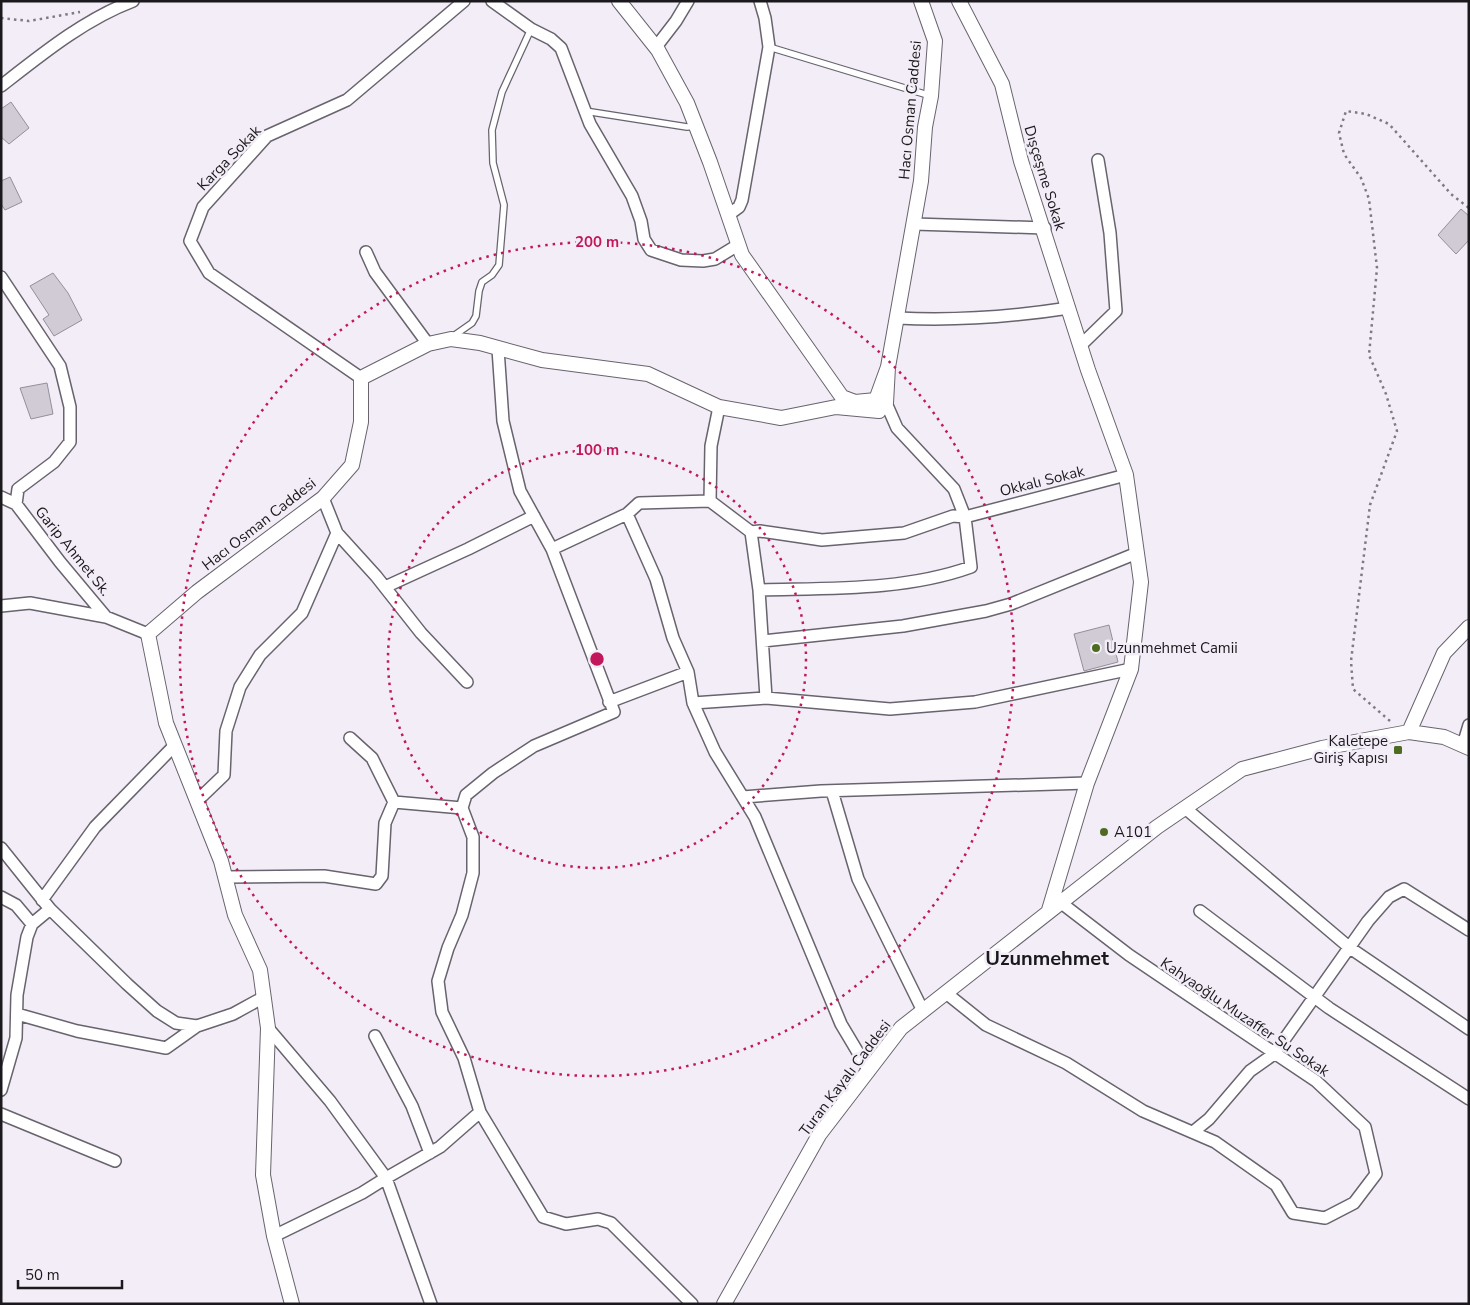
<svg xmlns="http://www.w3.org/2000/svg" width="1470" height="1305" viewBox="0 0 1470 1305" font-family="'Nunito Sans',sans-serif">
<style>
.building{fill:#d1cbd6;stroke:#948f99}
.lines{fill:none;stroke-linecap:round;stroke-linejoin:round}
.service-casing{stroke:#68636d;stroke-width:8}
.minor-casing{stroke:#68636d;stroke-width:14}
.tertiary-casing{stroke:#68636d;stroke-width:16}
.path{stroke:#7e7a81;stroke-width:2.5;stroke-dasharray:2.5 4;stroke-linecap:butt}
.service{stroke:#fff;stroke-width:5.5}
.minor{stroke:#fff;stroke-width:11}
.tertiary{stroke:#fff;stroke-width:14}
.ring{fill:none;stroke:#c2185b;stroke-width:2.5;stroke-dasharray:2.5 5}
.poi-dot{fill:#4d6c22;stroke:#f3edf8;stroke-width:2}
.labels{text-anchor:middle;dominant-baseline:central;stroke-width:5;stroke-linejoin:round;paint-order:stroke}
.street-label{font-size:15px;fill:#1b191d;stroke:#f3edf8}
.poi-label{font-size:15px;fill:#1b191d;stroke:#f3edf8;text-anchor:start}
.district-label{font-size:20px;font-weight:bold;fill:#1b191d;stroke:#f3edf8}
.centre{fill:#c2185b;stroke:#f3edf8;stroke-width:2.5}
.ring-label{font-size:15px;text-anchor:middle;font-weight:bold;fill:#c2185b;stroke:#f3edf8;stroke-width:5;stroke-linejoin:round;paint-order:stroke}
</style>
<rect width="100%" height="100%" fill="#f3edf8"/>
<path class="building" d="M11,102l18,26 -20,16 -8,-7v-28z
M10,177l12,25 -17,8 -4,-6v-23z
M1461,209l8,7v24l-13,14 -18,-19z
M53,273l15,20 14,27 -28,16 -11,-17 6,-4 -19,-29z
M47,383l6,31 -22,5 -11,-31z
M1109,625l9,37 -34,9 -10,-37z"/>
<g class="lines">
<g class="service-casing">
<path id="service" d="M769,47l162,49
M585,111l102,16 9,-1
M452,337l20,-14 4,-7 3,-25 3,-9 10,-7 7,-10 5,-60 -11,-42 -1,-33 10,-38 29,-63"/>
</g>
<g class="minor-casing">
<path id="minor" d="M492,1l39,28 20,10 10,9 29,76 42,72 9,25 3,18 7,11 30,10 22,1 12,-2 23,-14
M656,47l20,-26 12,-20
M1,86c41,-32 84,-67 132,-85
M728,215l11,-8 3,-7 27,-153 -4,-29 -5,-17
M914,224l131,4
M366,252l9,20 53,72
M1,277l59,89 10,41v35l-16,20 -36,27 -2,15
M898,318c58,3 113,-1 171,-10
M1081,345l35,-34 -6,-78 -12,-73
M361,378l-152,-105 -19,-32 13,-34 64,-71 80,-36 117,-99
M719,407l-8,39 -1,55 41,31 9,-1 62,9 82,-7 49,-17 12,1 161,-42
M1,497l15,7 44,58 46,55 -76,-14 -29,3
M323,498l14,35 39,43 45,57 46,49
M627,514l12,-11 71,-2
M751,532l8,58 7,108
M552,549l75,-35 29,65 17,59 15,34 5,31 22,49 40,65 86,207 28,47
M385,587l83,-38 66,-33
M759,590c70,-2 145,1 212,-23l-6,-50 -11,-28 -57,-61 -11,-25
M106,617l42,17
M763,641l140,-15 83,-15 25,-7 126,-51
M609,702l79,-30
M693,703l73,-5 124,11 85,-7 156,-33
M1463,745l6,-20
M832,791l26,88 65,132
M743,797l78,-6 266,-8
M198,800l26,-25 2,-44 14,-44 20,-32 42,-42 35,-80
M394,802l68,6
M1185,808l165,140 119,81
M1,848l49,61 -18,15 -5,13 -10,58 -1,43 -15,52
M225,877l99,-1 52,8 6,-8 3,-53 9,-21 -22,-44 -22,-20
M1,897l15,8 16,19
M42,900l53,-73 80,-82
M50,909l77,75 30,27 19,12 21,3 36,-12 31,-17
M1200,911l129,97 140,91
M946,993l40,32 80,38 77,48 72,31 61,43 17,28 32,5 29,-15 22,-29 -11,-47 -49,-46 -187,-126 -69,-53
M17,1014l60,17 89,17 31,-22
M268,1028l62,73 56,77 54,-31 40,-35 -16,-54 -22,-46 -4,-31 10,-33 14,-33 11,-42v-36l-11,-29 4,-13 27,-22 41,-27 80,-34 -62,-163 -32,-58 -17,-70 -5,-72
M375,1036l37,70 18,47
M480,1112l63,105 23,7 32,-5 13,4 81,81
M1,1114l114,47
M1193,1132l16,-13 41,-48 24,-17 94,-133 21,-24 15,-8 65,41
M274,1236l88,-43 24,-15 45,126"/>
</g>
<g class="tertiary-casing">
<path id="tertiary" d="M619,1l39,49 29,53 23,59 32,93 100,142 13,5 21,-2 12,-33
M959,1l43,83 19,77 67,209 38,105 15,107 -10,87 -44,114 -38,127
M886,403l2,-36 33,-186 4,-54 6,-31 4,-55 -14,-40
M1409,732l35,-79 25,-26
M292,1304l-18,-68 -11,-61 5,-147 -8,-58 -25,-55 -14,-54 -55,-138 -18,-89 49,-42 126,-94 29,-33 9,-43v-44l67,-34 23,-5 29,4 62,17 106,14 71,33 62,11 55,-11 43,4
M724,1304l95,-169 82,-107 256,-201 85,-58 80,-21 87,-16 35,5 25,11"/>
</g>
<path class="path" d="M1,18l28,3 51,-9
M1390,721l-37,-32 -2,-28 19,-156 27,-74 -11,-37 -17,-39 8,-87 -8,-69 -8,-21 -17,-24 -5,-21 7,-22 20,3 23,10 62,70 18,14"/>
<use href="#service" class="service"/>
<use href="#minor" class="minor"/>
<use href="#tertiary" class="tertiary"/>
</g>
<g class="ring">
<circle cx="597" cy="659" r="209"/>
<circle cx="597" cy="659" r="417"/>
</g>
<g class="poi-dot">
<circle cx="1096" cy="648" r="5"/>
<rect x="1393" y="745" width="10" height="10" rx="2.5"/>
<circle cx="1104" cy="832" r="5"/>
</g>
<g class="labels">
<g class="street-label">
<text transform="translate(910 110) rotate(-85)">Hacı Osman Caddesi</text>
<text transform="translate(229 158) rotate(-46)">Karga Sokak</text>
<text transform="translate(1045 178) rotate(73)">Dışçeşme Sokak</text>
<text transform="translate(1042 481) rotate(-14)">Okkalı Sokak</text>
<text transform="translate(259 524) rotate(-38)">Hacı Osman Caddesi</text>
<text transform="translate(73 551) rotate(51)">Garip Ahmet Sk.</text>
<text transform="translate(1245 1017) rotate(34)">Kahyaoğlu Muzaffer Su Sokak</text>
<text transform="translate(845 1078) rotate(-53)">Turan Kayalı Caddesi</text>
</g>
<g class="poi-label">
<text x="1106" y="648">Uzunmehmet Camii</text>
<text x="1388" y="741" text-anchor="end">Kaletepe<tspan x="1388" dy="17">Giriş Kapısı</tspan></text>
<text x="1114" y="832">A101</text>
</g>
<g class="district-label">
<text x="1047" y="958">Uzunmehmet</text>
</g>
</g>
<circle cx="597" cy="659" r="8" class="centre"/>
<g class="ring-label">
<text x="597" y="247">200 m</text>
<text x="597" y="455">100 m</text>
</g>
<rect width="1470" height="1305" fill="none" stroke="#1b191d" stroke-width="5"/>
<path d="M18 1280v8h104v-8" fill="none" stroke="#1b191d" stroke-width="2.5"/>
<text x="25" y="1280" font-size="15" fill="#1b191d" stroke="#f3edf8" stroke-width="4" paint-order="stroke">50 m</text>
</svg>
